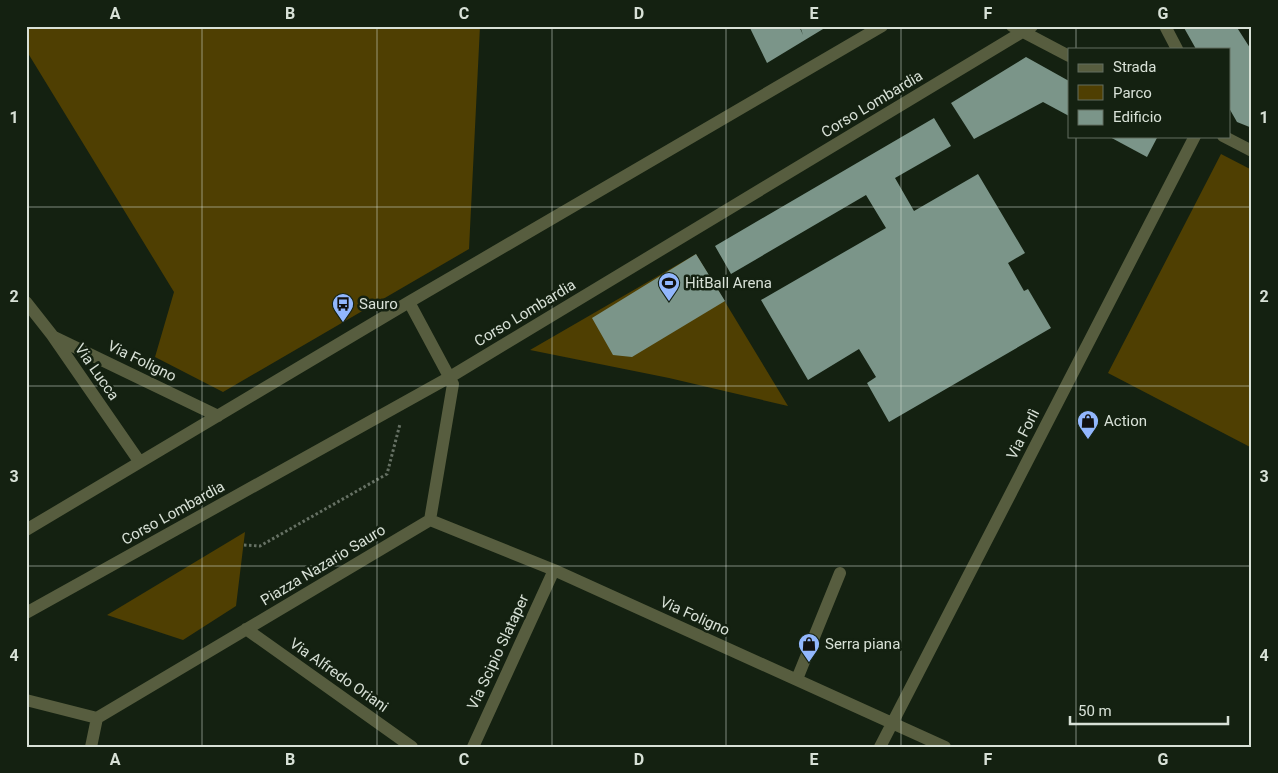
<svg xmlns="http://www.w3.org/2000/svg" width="1278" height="773" viewBox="0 0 1278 773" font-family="Roboto,sans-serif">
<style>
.green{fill:#4f3f02}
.building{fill:#7b9589}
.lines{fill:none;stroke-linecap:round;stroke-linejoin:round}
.path{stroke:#667164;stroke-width:3;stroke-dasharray:2.5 2.5;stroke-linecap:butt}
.minor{stroke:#575d3f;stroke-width:12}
.grid{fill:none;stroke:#d8e1d7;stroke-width:1;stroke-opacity:0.55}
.labels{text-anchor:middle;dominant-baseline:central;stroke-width:5;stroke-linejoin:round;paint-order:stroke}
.street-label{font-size:15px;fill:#d8e1d7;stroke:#142111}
.poi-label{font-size:15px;fill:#d8e1d7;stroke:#142111;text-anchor:start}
.neatline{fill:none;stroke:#d8e1d7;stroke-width:2}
.grid-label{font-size:16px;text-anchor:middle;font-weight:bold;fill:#d8e1d7}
</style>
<rect width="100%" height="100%" fill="#142111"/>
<path class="green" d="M26,26h454l-11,223 -246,143 -68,-35 19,-65 -148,-242z
M1221,154l31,16v278l-144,-75z
M696,254l92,152 -119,-28 -139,-28z
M245,532l-9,74 -53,34 -76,-25z"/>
<path class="building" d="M749,26h50l4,9 -3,-9h28l-61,37z
M1183,26h53l16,25v77l-15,-6 -8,-14v-59h-33z
M1026,57l43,24v35l-26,-14 -69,37 -23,-36z
M934,118l17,28 -56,32 19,33 64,-37 47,79 -17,10 16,28 4,-2 23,39 -162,94 -22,-39 9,-6 -17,-28 -51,31 -47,-80 125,-72 -20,-33 -135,79 -16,-28z
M1108,136h50l-11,21z
M696,254l29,47 -93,56 -19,-2 -21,-37z"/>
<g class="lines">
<path class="path" d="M244,545l16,1 127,-72 13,-50"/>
<path class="minor" d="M1012,26l57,30
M1165,26l12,23
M1223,136l29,15
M26,302l26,33 87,126
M54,337l164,79
M430,520l124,50 391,177
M26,530l383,-228 473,-276
M26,613l424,-236 582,-351
M246,629l166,118
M797,679l43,-106
M26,700l71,18 333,-198 23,-136 -44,-82
M91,747l6,-29
M473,747l81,-177
M880,747l315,-611"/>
</g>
<path class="grid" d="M202,26v721M377,26v721M552,26v721M726,26v721M901,26v721M1076,26v23M1076,136v611M26,207h1226M26,386h1226M26,566h1226"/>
<defs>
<g id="stadium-pin" transform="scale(1.125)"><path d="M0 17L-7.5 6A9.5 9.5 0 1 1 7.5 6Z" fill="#92b7fd" stroke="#142111"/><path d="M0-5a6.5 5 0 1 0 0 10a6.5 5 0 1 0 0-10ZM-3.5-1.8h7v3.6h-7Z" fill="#111"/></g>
<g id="bus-pin" transform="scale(1.125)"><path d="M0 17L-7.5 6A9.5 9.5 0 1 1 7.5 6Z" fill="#92b7fd" stroke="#142111"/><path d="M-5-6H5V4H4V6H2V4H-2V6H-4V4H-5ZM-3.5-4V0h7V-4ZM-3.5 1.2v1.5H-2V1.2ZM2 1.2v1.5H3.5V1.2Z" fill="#111"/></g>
<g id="shop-pin" transform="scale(1.125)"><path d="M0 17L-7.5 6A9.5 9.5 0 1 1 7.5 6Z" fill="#92b7fd" stroke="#142111"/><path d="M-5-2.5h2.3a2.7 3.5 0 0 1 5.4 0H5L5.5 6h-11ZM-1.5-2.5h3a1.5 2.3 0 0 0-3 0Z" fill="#111"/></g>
</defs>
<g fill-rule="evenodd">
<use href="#stadium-pin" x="669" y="283"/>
<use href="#bus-pin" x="343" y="304"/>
<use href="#shop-pin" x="1088" y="421"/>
<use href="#shop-pin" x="809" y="644"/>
</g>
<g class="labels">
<g class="street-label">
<text transform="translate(872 104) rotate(-31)">Corso Lombardia</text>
<text transform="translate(525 313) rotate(-31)">Corso Lombardia</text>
<text transform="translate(142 361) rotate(26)">Via Foligno</text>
<text transform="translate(97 372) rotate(55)">Via Lucca</text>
<text transform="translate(1023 434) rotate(-63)">Via Forlì</text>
<text transform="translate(173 513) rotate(-29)">Corso Lombardia</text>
<text transform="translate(323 565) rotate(-31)">Piazza Nazario Sauro</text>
<text transform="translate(695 616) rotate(24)">Via Foligno</text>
<text transform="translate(498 652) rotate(-65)">Via Scipio Slataper</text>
<text transform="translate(339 675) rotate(35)">Via Alfredo Oriani</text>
</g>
<g class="poi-label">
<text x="685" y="283">HitBall Arena</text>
<text x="359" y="304">Sauro</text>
<text x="1104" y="421">Action</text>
<text x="825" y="644">Serra piana</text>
</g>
</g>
<rect width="1278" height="773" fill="none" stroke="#142111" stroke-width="55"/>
<rect x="1068" y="48" width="162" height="90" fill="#142111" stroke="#626e60"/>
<rect x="1078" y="64" width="25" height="8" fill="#575d3f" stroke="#626e60"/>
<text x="1113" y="72" font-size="15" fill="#d8e1d7">Strada</text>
<rect x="1078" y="85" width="25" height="15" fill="#4f3f02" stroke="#626e60"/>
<text x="1113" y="98" font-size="15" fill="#d8e1d7">Parco</text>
<rect x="1078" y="110" width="25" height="15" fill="#7b9589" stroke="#626e60"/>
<text x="1113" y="122" font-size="15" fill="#d8e1d7">Edificio</text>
<path d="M1070 716v8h158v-8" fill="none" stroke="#d8e1d7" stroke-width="2.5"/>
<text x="1078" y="716" font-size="15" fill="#d8e1d7" stroke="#142111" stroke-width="4" paint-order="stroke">50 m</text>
<rect x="28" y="28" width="1222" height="718" class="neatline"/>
<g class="grid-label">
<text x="115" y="19">A</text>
<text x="290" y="19">B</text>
<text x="464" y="19">C</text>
<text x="639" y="19">D</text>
<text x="814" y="19">E</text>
<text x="988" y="19">F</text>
<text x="1163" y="19">G</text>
<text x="14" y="123">1</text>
<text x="1264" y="123">1</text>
<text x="14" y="302">2</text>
<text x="1264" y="302">2</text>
<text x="14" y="482">3</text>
<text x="1264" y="482">3</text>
<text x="14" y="661">4</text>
<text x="1264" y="661">4</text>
<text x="115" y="765">A</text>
<text x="290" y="765">B</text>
<text x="464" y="765">C</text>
<text x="639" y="765">D</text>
<text x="814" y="765">E</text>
<text x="988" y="765">F</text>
<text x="1163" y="765">G</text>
</g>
</svg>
